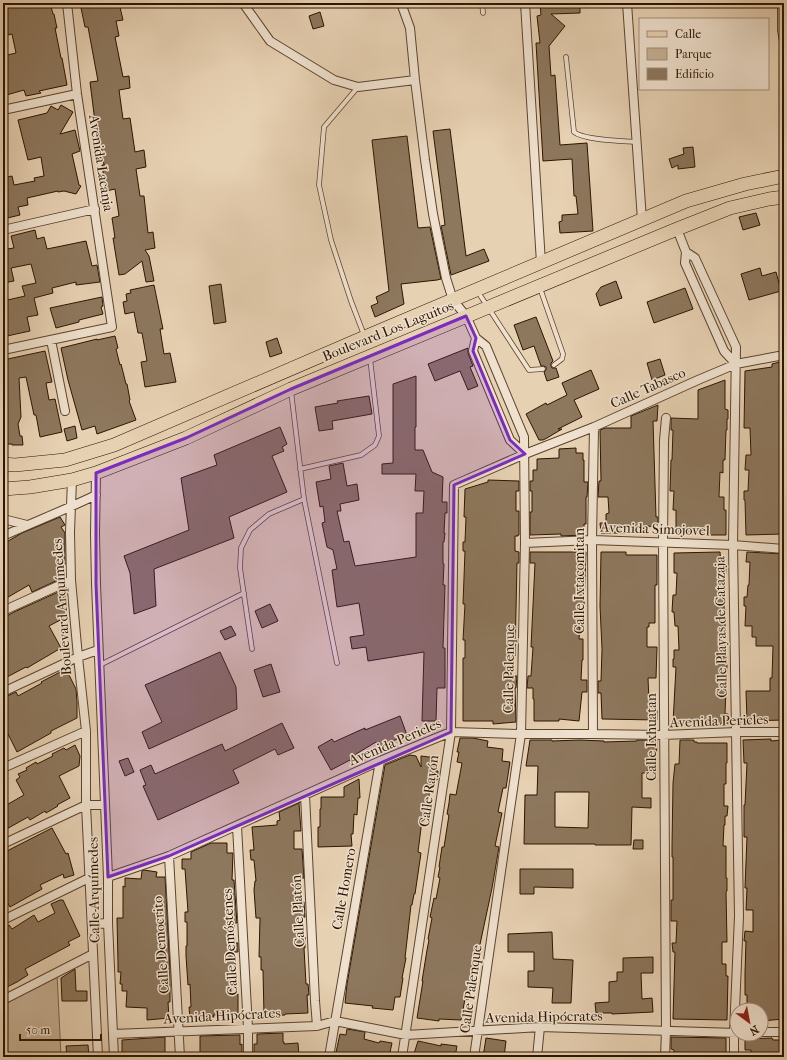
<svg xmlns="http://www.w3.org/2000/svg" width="787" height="1060" viewBox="0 0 787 1060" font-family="'IM FELL French Canon',serif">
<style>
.green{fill:#c7b195;stroke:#7a634a}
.building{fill:#8d775d;stroke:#2c1500;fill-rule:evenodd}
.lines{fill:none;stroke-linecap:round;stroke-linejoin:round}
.lane-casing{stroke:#5b442d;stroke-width:5.5}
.street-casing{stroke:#5b442d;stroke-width:10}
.primary-casing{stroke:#2c1500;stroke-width:14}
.lane{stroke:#efe1ce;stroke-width:4}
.street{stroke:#efe1ce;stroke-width:8}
.primary{stroke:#e7d1b3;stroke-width:13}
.marked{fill:#7b2cbf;fill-opacity:0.2;stroke:#7b2cbf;stroke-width:3;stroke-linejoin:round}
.labels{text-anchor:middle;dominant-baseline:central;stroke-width:3;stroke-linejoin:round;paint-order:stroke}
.street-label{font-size:14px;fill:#2c1500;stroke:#efe1ce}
</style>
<rect width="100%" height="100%" fill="#e7d1b3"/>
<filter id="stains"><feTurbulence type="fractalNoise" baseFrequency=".005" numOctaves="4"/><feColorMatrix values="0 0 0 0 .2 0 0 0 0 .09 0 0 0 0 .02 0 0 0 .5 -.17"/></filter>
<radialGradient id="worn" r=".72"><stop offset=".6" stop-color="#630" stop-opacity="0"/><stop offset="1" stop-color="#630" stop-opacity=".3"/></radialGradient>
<path class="green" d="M57,973l4,84h-58v-57z"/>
<path class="building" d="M3,3h47l3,11h1l3,14h-2l6,30h1l5,27 -28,6 2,2 -15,3 -2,-6 -21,6v-40l13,-3 -4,-19 -4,1 -5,-24z
M80,3h39l4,17 -7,1 3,15 -4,1 8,40 6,-1 1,12 -11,2 4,29 7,-1 5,34 9,-2 2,17 -10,2 4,27h4l4,37 5,-1 2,16 -10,2 4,6 5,25 -8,1 -4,-21 -17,13 -6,1 -6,-37h2l-3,-20 7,-2 -4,-27 -9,2 -4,-26h2l-7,-44 -2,1 -5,-40 8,-1 -10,-54h-3z
M540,3h40v10l-29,1 14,12 -16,20 2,30 4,-1 5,70 27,-2 6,88 -33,2 -1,-11 3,-1v-6l16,-1 -2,-18h-2l-2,-37 -29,2 -7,-118h4l-3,-27 4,-1z
M320,12l4,14 -11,3 -4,-13z
M61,105l12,7 -13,22 15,-4 5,21 -8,3 7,31 2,1 -5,8 -12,-3 -6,1v-1l-31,7 1,7 -10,2 2,8 -17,4v-41l9,-2 2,9 21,-4 -1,-3 10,-2 -3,-19 -13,3 -10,-40 29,-7 4,-7 7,4z
M450,129l16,127 18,-7 5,12 -38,14 -10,-49 4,-1 -12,-94z
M407,136l11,92 12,-1 11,52 -4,1 -36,4 3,20 -29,13 -4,-11 7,-3 -2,-6 13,-6 -17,-151z
M693,147l2,20 -17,2v-4l-6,3 -3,-9 15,-5 -1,-6z
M756,213l4,12 -17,5 -4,-13z
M35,230l2,9 7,-2 3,12 39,-8 6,25 5,-1 3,17 -24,3v-3l-24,6 1,5 -19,5 4,17 -11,2 3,14 -23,5 -4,-20v-15l22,-5 -3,-10 14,-3 -5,-19 -20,4 3,13 -11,2v-35l4,-1v2l7,-1 -3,-12z
M760,268l2,8 14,-4 5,19 -32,9 -8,-26z
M616,281l6,17 -22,8 -4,-12 5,-7z
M221,284l5,38 -12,2 -5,-38z
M154,285l9,44h-3l4,25 6,-1 6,29 -31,5 -4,-25 6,-1 -5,-28h-4l-4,-21 -9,2 -2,-12 4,-1 -1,-7 5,-1 -1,-3z
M685,288l8,21 -39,14 -7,-21z
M102,297l1,9 -2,1 2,7 -24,6v2l-23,6 -6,-20z
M536,317l17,44 -2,2v3l1,2h4l3,9 -12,4 -3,-9 2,-2v-3l-2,-1h-3l-7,-20 -11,4 -9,-25z
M115,336l3,12 -2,1 4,16 1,-1 5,20h1l3,16 -1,1 7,19 -39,14 -2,-8 -13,4 -14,-50 -7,-32 36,-9v1z
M277,338l5,15 -12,4 -4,-15z
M468,348v5l5,13 -3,1 8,19 -10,4 -8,-19 -25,10 -7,-17z
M45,351l7,31 -6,1 3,17 6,-1 7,33 -22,5 -4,-22h-2l-8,-38 -7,1 2,39 -3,7 2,12h2l1,9h-11v-1h-9v-84z
M660,359l5,16 -13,5 -5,-17z
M784,361v173l-38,1 -1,-35h-1v-9h4l1,-21h-4l1,-15h5l-1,-27h-6l1,-57 27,-4v-3z
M591,370l8,19 -25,11 8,17 -24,12h4l-15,9 -4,2h-4l-13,-26 20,-11 1,2 20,-10 -5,-12z
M416,376v51h-1v23h8l9,22 11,5 -1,25h5v11h-2l-1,20h1l-1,9h-1v22h1l-1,21h2l-2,63h2v40h-8l-1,33h-14l2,-69 -56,9 -2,-14 -14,2 -2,-12 14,-2 -5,-32 -22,4 -5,-37 5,-1 -4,-19 -6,-3 -5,-24 3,-1 -2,-16 -3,1 -4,-25 15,-3 -2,-13 14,-3 4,23 10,-2 2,16 -19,4 1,7h-4l7,31 5,-1 6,25 61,-9v-44h7l1,-22h-9l1,-17h-34v-10l11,-1v-79z
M725,380v29l3,1v9h-1v11h-1l-1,30h-2v13l-3,-1 -1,25h5v13h2v25h-23v-2h-27v-23h-3l1,-19h-4l1,-31h1l1,-30h-2v-12l27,1v-29z
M369,396l3,18 -40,7 1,8 -14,2 -4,-24 23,-4 -1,-2z
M658,405l-1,16h-4l3,96h2v9l-30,1v6h-27l-1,-10h6v-9l3,-1 -1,-16h-10l1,-16h2l-1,-51 5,-2h26v-12z
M75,426l2,12 -10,3 -3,-12z
M280,427l7,17 -5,3 2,4 -12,5 15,36 -58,25 5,21 -80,31 2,37 -22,8 -4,-41 -6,-17 65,-26 -8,-52 36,-13 -3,-10z
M576,448v5h7v7h1v22h4l-1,15h-1v27h-2v11l-23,1v-2l-31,1v-23h2v-21h-2v-10h3v-11h4v-11l22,-1v-9z
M488,480l31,1v10h-3v20h3v24h-1v1h-3v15l4,1v11h-2l-2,93h-4v20h6l-1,12h-1l1,34 -23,2v-3h-30v-63h2v-18h-2l2,-36h-2l2,-53h-2v-9h2l1,-25h-2l1,-28 23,-7z
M60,517l5,8 -4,2 4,6v32l-3,2 1,2 -6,4 3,6 -28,13 -3,-7 -26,15v-56l19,-11z
M530,552h56l-2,53h-6l-1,22h3l-1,12h4v21h-1l-1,20h6v12h-5l-3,29 -20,-2v2h-25v-22h-1v-11h-6l1,-12h3l2,-29h-2l4,-84h-5z
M601,552h25v3h31v30h-2v38h-6v4h-2v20h10l-1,31h-8l1,23h6v9h2v10l-55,-1 -1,-26h-3v-12h3l1,-32 -2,-43z
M720,552l1,13h5l-2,44h1v26h-3v21h4l-1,8h2l-2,50h3v10l-24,1v-2h-31l3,-56h-3v-8h1v-9h5l-1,-24h-3l-1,-14h-2l1,-17h3l1,-22h-3v-20z
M747,552l37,2v166l-37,1 -1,-30h24v-13h2l1,-32h-17v-9h-4v-11h-7l1,-20h-2v-9h3l1,-12h1l1,-23h-4z
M65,589l1,28 -17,9 12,22 -34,20 -1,-1 -19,10 -4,-7v-50l5,-3 -1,-1 7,-4z
M270,604l8,17 -16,7 -7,-17z
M231,626l5,9 -11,5 -5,-9z
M220,652l16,35 1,22 -88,40 -7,-17 20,-10 -17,-37z
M271,664l9,28 -17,5 -9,-27z
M66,669l10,20 1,13v16l-26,13v2l-34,19 -14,-28v-26l13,-6 2,4 24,-13 -1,-1z
M400,716l7,19 -29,12 -2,-5 -20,12 2,3 -8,4v-1l-19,10 -13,-23 14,-8 2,3 22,-10 9,-4v2z
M282,723l12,25 -16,7 -3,-6 -42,21 6,13 -81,37 -15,-34 3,-1 -6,-15 11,-5 4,9 67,-30 3,7z
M460,738h13l15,3 -1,6 16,2 -1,12 8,1 -4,26h-3l-5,24 4,1 -7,33 4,1 -7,41 -13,61 2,1 -1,8 -5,22 -2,-1 -4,20h-4l-4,21 -22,-1v2l-22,-3 6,-37h-1l5,-31 2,-10 -1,-1 4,-21 -2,-1 4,-19 2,1 4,-21 -2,-1 2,-10h-1l3,-20h2l5,-32 -2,-1 2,-11 1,-9 6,1 6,-32 -5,-1 2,-10h-2z
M771,739v2l11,-1 1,12h1v267l-23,2v-11h-14v-15h-2v-21l1,-33h-2l1,-10 8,1v-22h-7l1,-22h-2l2,-51h-3v-32h1l2,-42h-3l-1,-23z
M530,740h22v1l28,-1 24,1v1l33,-1v-1h20l-1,26h-8v7h-6v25h9v10l-19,-1 -1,38h-36v-1h-71l1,-49h12l1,-29h-12zM555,792h34l-1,36 -33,-1z
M680,740h14v2h3v1h30v20h-1v21h-2v22h4l-1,10h-2v9h-1l-1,21h3v32h1v13l-1,1 1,50h-5v22h4v12h2l-1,44 -54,-1 2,-67h-2l-1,-9h4l1,-22h-6v-21h2v-43h-1v-11l1,-63 2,-19h4z
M75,745l5,11 -1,10 -20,10 11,22 -13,7 1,1 -12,7 -1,-2 -15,9 -2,-3 -25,14v-24l21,-12 -8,-15 4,-3 -2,-3 9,-4 -1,-2 10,-6 1,2 16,-8 -1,-2 12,-6 2,2z
M410,755l6,1 5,11v-11l16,2 -1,13h2l-1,9 -3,-1 -1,9h-3l-3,22h-1l-2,10h-2l-4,32 3,1 -6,41h-1l-2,11h-1l-6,53h1l-4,20h1l-3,19h-5l-2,13 -21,-2 1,-2 -28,-3 2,-19 38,-219z
M128,758l6,14 -9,4 -6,-15z
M359,779l1,19h-2l-1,17 -3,-1 -1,20h-2l1,12 -34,1v-20h2v-18h1v-12h23v-10z
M299,803l2,28h-7v18h8l2,29h-4v24h4l1,15 -3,1 1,19h2v11h-1l2,36h2l1,11h-2l1,18 -23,1v1l-21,1 -1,-46h-2v-13h-2l1,-39h-4l-2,-28 1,-9h1l-2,-21h-3l-1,-10h4l-2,-23 25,-2v-4l3,-1 -1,-8z
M52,828l14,26 2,-1 6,22 -10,3 -1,-4 -23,11 2,4 -32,18 -7,-12v-42z
M634,840h9v9h-10z
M211,843h16v10h6l-1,27h2l3,43h-3l1,20h3v9h-4l2,22h-6l1,20h7v21h-25l1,2 -24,1 -1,-11h2l-1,-23 -2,1 -2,-29v-10h1v-24h-2v-10h3l-3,-43h-3v-10h9v-7z
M520,869h53v19l-39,-1v7h-14z
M144,870l13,2 -1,5h9l5,92v33h-2l1,16 -22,2v-12l-21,-1 1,-16h-5v-7h-2l1,-12h-3v-9l-1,-45h6v-32l2,1v-9l16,1 1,-8z
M60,900h3l17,36 -12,6 2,3 -45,24 3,6 -11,7 -14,7v-60l6,-4 3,4 22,-14 4,7 17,-9 -4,-9z
M552,932l1,27 20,1 -2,43h-19l1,-15 -25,-1v-16h6v-19h-26v-18z
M653,957v16h-12l1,26 10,-1 1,14 -41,2v-1h-16l-1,-10 14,-1v-20l8,-1v-9h6v-14z
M75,969l1,22h11v10h-25l-1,-23z
M347,1029l18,3 -1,7 15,4 1,-2 12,2 -3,14h-54l5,-23 6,1z
M283,1033v9h1v2l14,-1 1,14h-45v-13h3v-10z
M240,1035v10l2,-1v13h-42v-21z
M165,1037v20h-43v-17z
M671,1037l55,1v19h-52v-7l-3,-1z
M486,1038l20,3 -2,16h-21z
M772,1038l1,2h11v17h-33v-7h-6v-11z
M418,1041l23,5v-2l16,2 -2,11h-42z
M88,1045l1,12h-22l-1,-11z"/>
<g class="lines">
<g class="lane-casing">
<path id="lane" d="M482,3l1,10
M566,57l8,75c9,8 49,9 62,10
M358,87l-34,40 -5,58 12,55 20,61 13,34
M540,288l23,66 -1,5 -8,6
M478,292l51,78 14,-1
M291,391l13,108 33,164
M300,469l61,-14 14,-10 4,-9 -9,-78
M252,649l-12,-81 1,-20 9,-18 19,-16 35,-15
M100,665l144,-72"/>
</g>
<g class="street-casing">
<path id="street" d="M243,3l27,38 64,39 24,7 57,-7
M401,3l9,25 5,52 10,80 8,54 13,64 7,22 13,16 10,22 -3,13 37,89 15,14
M525,3l16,260
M627,3l15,217
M782,3v27l2,11
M3,110l74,-16
M677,229l9,23 -1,11 39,88 12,13
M3,230l92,-21
M686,252l9,6 41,89 -3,198 6,371 -5,117v24
M51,340l14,71
M3,350l109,-23 -35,-233 -10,-91
M96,473l-1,61 1,50 12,293v46l6,134
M72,480l-2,52 1,48 7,77 8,74v74l12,252
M3,519l24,6
M3,536c31,-14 62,-26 93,-41
M525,543l67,-3 141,5 51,4
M3,611l68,-31
M3,692l75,-35 20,-7
M593,734l-1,-194 2,-113
M3,768l83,-37
M305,795l10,206 2,25
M237,826l11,202v29
M3,844l83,-39h19
M169,856l11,201
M108,877l61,-21 211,-95 71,-29 70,2h72l70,1 74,-3h47
M3,920l86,-42
M92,924l16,-1
M3,1000l90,-46
M761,1032h23
M113,1034l204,-8 18,-5 71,14 134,-8 197,6
M329,1057l51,-296
M402,1057l49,-325 3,-247 71,-31 69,-27 104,-47 38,-16 48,-9
M474,1057l47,-323 4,-191 -1,-106 -38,-91 -10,-8
M537,1057l3,-30
M665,1057l1,-27 -3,-488 1,-102 2,-22"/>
</g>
<g class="primary-casing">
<path id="primary" d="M3,464l12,1 50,-5 49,-15 251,-108 321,-136 59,-17 39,-8
M3,489l27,-2 42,-7 24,-7 90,-35 105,-49 386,-160 53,-21 39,-9 15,-2"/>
</g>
<use href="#lane" class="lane"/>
<use href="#street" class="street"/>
<use href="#primary" class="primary"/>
</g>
<path class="marked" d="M466,316l10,22 -3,13 37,89 15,14 -71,31 -3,247 -282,124 -61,21 -12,-293v-111l90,-35 105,-49z"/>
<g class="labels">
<g class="street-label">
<text transform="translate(101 163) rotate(81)">Avenida Lacanja</text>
<text transform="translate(388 331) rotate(-22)">Boulevard Los Laguitos</text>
<text transform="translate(648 388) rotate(-24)">Calle Tabasco</text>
<text transform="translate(655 529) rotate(2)">Avenida Simojovel</text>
<text transform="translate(579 581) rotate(-90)">Calle Ixtacomitan</text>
<text transform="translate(62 607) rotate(-94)">Boulevard Arquímedes</text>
<text transform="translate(721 627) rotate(-91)">Calle Playas de Catazaja</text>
<text transform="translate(509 669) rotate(-89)">Calle Palenque</text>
<text transform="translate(719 721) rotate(-2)">Avenida Pericles</text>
<text transform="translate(651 737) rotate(-90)">Calle Ixhuatan</text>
<text transform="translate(395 742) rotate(-23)">Avenida Pericles</text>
<text transform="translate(429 791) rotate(-82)">Calle Rayón</text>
<text transform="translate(344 889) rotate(-80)">Calle Homero</text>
<text transform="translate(94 890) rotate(-91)">Calle Arquímedes</text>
<text transform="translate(298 911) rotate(-93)">Calle Platón</text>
<text transform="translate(230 942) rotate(-93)">Calle Demóstenes</text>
<text transform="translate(161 945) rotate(-94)">Calle Democrito</text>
<text transform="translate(471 989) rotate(-82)">Calle Palenque</text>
<text transform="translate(222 1016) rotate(-3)">Avenida Hipócrates</text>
<text transform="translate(544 1017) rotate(-1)">Avenida Hipócrates</text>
</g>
</g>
<rect width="787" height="1060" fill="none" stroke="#e7d1b3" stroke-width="16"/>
<rect x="4" y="4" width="779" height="1052" fill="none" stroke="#2c1500" stroke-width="2"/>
<rect x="8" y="8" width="771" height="1044" fill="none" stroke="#2c1500"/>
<rect x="639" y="18" width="130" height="72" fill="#efe1ce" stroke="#a18f7c"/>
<rect x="647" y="31" width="20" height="6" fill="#e7d1b3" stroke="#a18f7c"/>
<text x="675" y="38" font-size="12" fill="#2c1500">Calle</text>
<rect x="647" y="48" width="20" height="12" fill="#c7b195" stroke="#a18f7c"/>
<text x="675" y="58" font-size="12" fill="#2c1500">Parque</text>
<rect x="647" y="68" width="20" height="12" fill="#8d775d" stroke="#a18f7c"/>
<text x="675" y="78" font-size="12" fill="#2c1500">Edificio</text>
<g transform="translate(749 1022) rotate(148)"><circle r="19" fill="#efe1ce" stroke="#a18f7c"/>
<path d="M0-3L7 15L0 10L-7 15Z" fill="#8f2418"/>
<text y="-6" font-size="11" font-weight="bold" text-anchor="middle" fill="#2c1500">N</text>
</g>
<path d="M20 1034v6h81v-6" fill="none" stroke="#2c1500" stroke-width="2"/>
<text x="26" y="1034" font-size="12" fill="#2c1500" stroke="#efe1ce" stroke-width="3" paint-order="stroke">50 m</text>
<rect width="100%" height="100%" filter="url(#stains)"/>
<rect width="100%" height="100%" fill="url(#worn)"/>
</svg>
